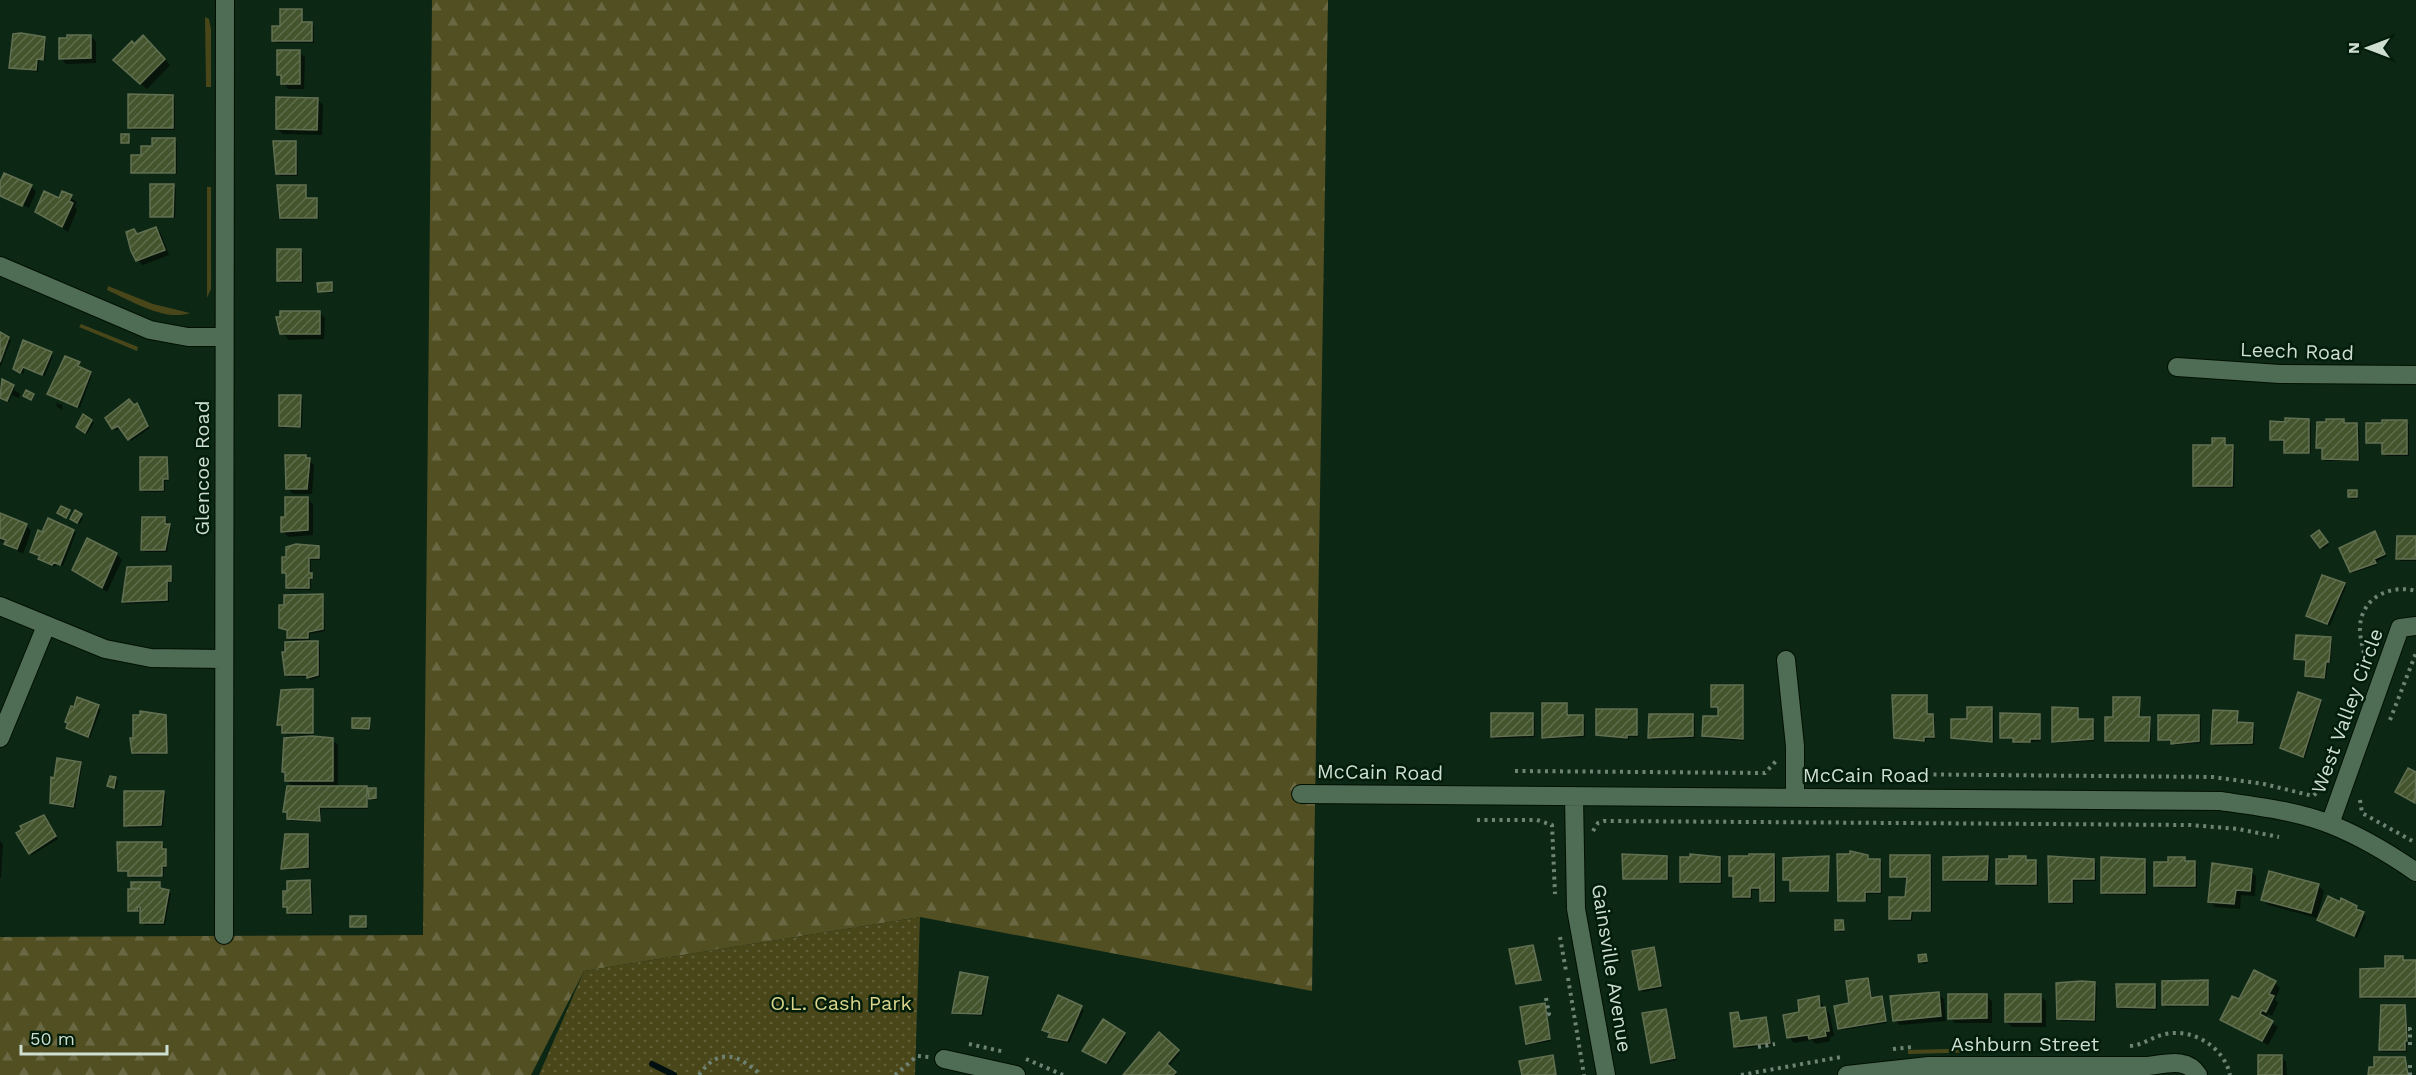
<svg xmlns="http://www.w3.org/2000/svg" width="2416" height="1075" viewBox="0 0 2416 1075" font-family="'Work Sans',sans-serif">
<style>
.green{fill:#49461a}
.forest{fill:url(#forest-firs)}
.park{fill:url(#park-dots)}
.shadow{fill:#0007}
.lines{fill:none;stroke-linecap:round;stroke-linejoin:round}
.stream{stroke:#000f0f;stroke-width:6}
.building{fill:url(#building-hatch);stroke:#627052;stroke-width:1.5}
.minor-casing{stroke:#001002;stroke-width:20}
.path{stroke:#6e8373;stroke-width:4;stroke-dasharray:3 4.5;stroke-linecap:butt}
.minor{stroke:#4f6c55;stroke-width:18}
.labels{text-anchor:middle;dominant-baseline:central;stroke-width:5;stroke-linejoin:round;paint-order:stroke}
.street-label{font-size:20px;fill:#ceded1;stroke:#031d0b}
.park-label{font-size:20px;fill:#dad58b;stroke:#031d0b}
</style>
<defs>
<pattern id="forest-firs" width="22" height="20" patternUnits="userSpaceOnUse" patternTransform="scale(1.5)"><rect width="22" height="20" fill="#524f23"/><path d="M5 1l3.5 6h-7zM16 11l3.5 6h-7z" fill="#6a6842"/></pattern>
<pattern id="park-dots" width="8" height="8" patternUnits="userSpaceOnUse" patternTransform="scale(1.5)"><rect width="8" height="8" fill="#49461a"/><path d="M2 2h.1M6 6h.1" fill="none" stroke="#62603a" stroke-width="1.8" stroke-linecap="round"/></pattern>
<pattern id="building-hatch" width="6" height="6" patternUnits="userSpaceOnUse" patternTransform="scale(1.5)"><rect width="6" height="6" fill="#44552e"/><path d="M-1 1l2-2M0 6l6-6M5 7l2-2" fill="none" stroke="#5e6d4b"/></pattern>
</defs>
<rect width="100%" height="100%" fill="#0c2714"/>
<path class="green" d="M205,17l4,2 2,10v58h-5z
M207,187h4v102l-4,9z
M108,286l45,18 37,9c-26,9 -60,-13 -83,-23z
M81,324l57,23 -1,4 -58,-24z
M1986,1048v4l-78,2v-4z"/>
<path class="forest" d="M432,0h896l-16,991 -392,-74 -336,54 -53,104h-531v-138l423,-2z"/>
<path class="park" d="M920,917l-5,158h-376l45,-104z"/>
<path class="shadow" d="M301,10l3,14 10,2v17h-38l-2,-3 7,-12z
M91,36l5,6v21l-30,1 -5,-6z
M143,37l27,28 -23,24 -32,-29z
M44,39l2,2 -1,20h-6l-1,11 -26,-4z
M299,52l6,5 -1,32h-16l-10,-15z
M173,96l2,3v31h-43l-3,-3z
M317,99l6,6 -1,30 -39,-1 -6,-5z
M128,135l3,9h-6l-2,-2z
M174,140l3,2v32h-43l-2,-2 10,-15 11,-9z
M295,142l2,3 1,31h-18l-2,-2z
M0,185l31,1 5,6 -7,16 -28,-13v3z
M173,186l3,2 -1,30h-21l-3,-2z
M305,187l3,13 10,2 1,17 -36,1 -2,-3z
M63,193l14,9 -2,5 2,3 -9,22 -31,-20 23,-12z
M156,228l5,6 8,21 -26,10 -6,-5 -3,-30 5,5z
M300,250l3,3v30h-22l-2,-3z
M331,283l3,10 -15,-1z
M319,312l6,6 -1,21 -35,1 -11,-13v-8z
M0,334l11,6 -11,28z
M16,350l35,3 2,3 -8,20 -20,-8 -2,6 -6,-3 -3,-2 6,-17z
M79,363l1,5 12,7 -12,33 -29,-12z
M3,381l12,7 -1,2 6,4 -1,4 -7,-3 -3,7 -9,-4z
M300,397l3,2 -1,29h-20l-2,-2z
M56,403l6,2 1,5 -6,-3z
M137,405l13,23 -19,13 -10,-14 -5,4 -9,-12z
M2308,420l3,3v31h-23l-2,-12 -15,-2v-17z
M2344,420l2,4 13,3 1,34h-35l-2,-11 -5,-3z
M91,421l3,2 -7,11 -7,-5z
M2407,422l2,2v32h-23l-2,-12 -16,-2z
M2224,439l3,8 8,2 -1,39h-37l-2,-3 18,-39z
M305,456l9,9 -2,29h-19l-6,-6z
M167,459l2,22h-4v11h-21l-2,-2z
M2356,492l3,7h-7l-2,-3z
M308,499l5,5v31l-25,2 -5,-6 4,-13z
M0,515l26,10 5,6 -8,23 -23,-14z
M81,515l2,3 -3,6 -8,-5z
M165,518l6,10 -4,24h-22l-2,-2z
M73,531l3,2 -13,33 -7,-3 -1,4 -13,-6 -1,-4 -10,-6z
M2318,532l11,13 -6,4 -2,-2z
M2375,533l12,23 -11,6 1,3 -24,8 -2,-2z
M2416,538v23h-16l-2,-3z
M318,548l3,12h-10v14l3,3 -3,3v10h-21l-3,-15 -4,-3z
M116,554l6,6 -15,32 -34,-22z
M171,567l2,15h-4v20l-44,2 -2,-3z
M2344,584l2,3 -16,39 -22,-10z
M322,595l2,3 1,33 -15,3v8l10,3v32l-9,3 -3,-3h-19l-3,-3 14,-34h-9l-3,-8 -8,-5z
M2330,638l2,3 -1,22h-3l-2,16 -17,-1 -3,-2 1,-14 -11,-3z
M1742,687l2,2v52l-38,-3 -2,-2 15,-18v-10l-6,-2z
M312,691l2,2v42h-28l-2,-9 -5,-2z
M1926,696l2,20 7,2v21h-9v3l-29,-3 -2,-2z
M2139,698l2,21 10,2v21l-43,1 -2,-2 8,-22z
M78,699l23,10 -11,29 -22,-10z
M2320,701l2,2 -17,55 -21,-8 -3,-2z
M1566,705l2,12 17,2v18l-39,2 -2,-2z
M1991,709l3,2v32l-42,-5 17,-18z
M2077,709l2,11 16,3 -1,18 -39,2 -2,-2z
M1636,711l2,2v24h-9v3l-31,-5z
M2237,713l2,11 16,3 -1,18 -39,1 -3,-3z
M1533,715l2,2v20l-40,2 -3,-3z
M2039,715l2,3v23l-25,3 -2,-4 -12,-3z
M165,716l2,3 1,35 -32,1 -2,-3z
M1692,716l3,2v20l-43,2 -2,-3z
M2198,716l3,3v24l-26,2 -3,-3 -12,-3z
M369,720l2,11 -18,-3z
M332,740l6,5v43l37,2 2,10h-5l-4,-4v13h-47v13l-30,-1 -6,-9 9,-24 -8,-8 -2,-8z
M80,763l2,3 -7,43 -21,-4 -3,-2z
M2409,770l7,4v29l-19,-11z
M115,779l3,2 -2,8 -7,-3z
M163,792l3,3 -3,32 -35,1 -2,-2z
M46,819l12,20 -26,16 -2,-2z
M307,836l3,2v31l-25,1 -2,-2z
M0,841l3,3 -2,34h-1z
M162,843l5,10v15h-3v9l-32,1 -3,-6 -10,-2z
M1774,855l2,3v45h-12l-2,-13h-10v9h-15l-6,-24z
M1867,856l2,4 13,2v32h-15v8h-25l-2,-2z
M1828,857l2,3 -1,32h-35l-3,-2v-8l-6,-3z
M1930,857l2,2v53h-19l-1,9h-19l-2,-3 16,-20 1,-19 -16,-2z
M1988,857l2,3 -1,22h-42l-3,-3z
M2026,857l2,4 10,3v22h-38l-2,-3z
M1667,858l2,2v20h-42l-2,-2z
M1719,858l3,3v23h-38l-3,-2z
M2050,858l46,5v18h-22v23h-21l-3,-2z
M2185,859l2,3 10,3v23h-39l-2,-2 13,-23z
M2145,861l2,2v32h-42l-3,-3z
M2251,871l5,5 -1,20 -14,-1 -1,14 -25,-2 -5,-6z
M310,882l2,2 1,31h-23l-5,-9z
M160,883l2,7 9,3 -6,32h-21l-2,-12 -13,-3 7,-19 -4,-4z
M2318,885l6,6 -7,27 -49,-13 -5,-5z
M2340,904l16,3 2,4 8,5 -9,22 -38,-18z
M365,917l3,12 -17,-2z
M1843,922l2,10h-6l-3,-2z
M1533,947l9,31 -25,4z
M1654,949l9,39 -20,4 -2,-3z
M1925,955l3,8 -5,1 -3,-2z
M2403,957l2,4h11v38h-52l-3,-2z
M987,978l2,2 -6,36 -27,-2 -2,-2z
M1868,979l5,20 9,-1 2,2 3,23 -45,7 -2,-2 11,-24z
M2207,982l2,2 1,22 -44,1 -2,-2z
M2275,983l5,5 -5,11 3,4 -6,13 -4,-2 -2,5 12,8 -10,18 -46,-26 18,-18z
M2095,984l2,2 -1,36 -35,-1 -3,-3z
M2155,985l2,2v23l-36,-1 -3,-3z
M1938,994l6,5 2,22 -46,4 -6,-5z
M2040,995l6,6v26h-34l-5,-5z
M1986,996l6,5v22h-37l-5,-5z
M1058,997l26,13 -15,33 -17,-4 -1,-5 -7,-4z
M1818,998l12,17 4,21 -4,1v4l-14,3 -4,-4 -18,3 -5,-6 12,-24z
M1545,1004l6,37 -22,4 -2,-2z
M2405,1006l4,36h-2v10h-25l-2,-2z
M1665,1011l12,49 -22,4 -2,-2z
M1737,1013l4,10 24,-4 7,26 -34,4 -2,-3z
M1124,1034l2,3 -18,27 -10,-6 -2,2 -12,-9z
M1159,1034l21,19 -12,14 9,8h-52z
M2281,1056l5,6 1,13h-27z"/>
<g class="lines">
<path class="stream" d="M652,1064l22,11"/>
</g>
<path class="building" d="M280,9h22v13h10v19h-40v-15h8z
M21,33l24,4 -2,23 -6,-1 -1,11 -27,-2 4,-34z
M67,35h24v23l-32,1v-21h8z
M143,35l22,24 -25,25 -27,-24 19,-19 2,3z
M277,50h23v34h-19v-9h-4z
M128,94l45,1v33h-45z
M276,97l42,1 -1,32 -41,-1z
M121,134h8v9h-8z
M152,138h23v35h-44v-18h10v-9h11z
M273,141h23v33h-20z
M4,173l28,12 -10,21 -22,-10v-14z
M150,184h24l-1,33h-23z
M277,185h29v13h11v20h-37z
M44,191l15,7 3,-7 10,4 -3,6 4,2 -11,24 -27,-15z
M156,227l9,23 -29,11 -5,-10 -5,-19 8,-3 3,5z
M277,249h24v32h-24z
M332,282v9l-14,1 -1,-9z
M280,311h40v23h-40l-4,-17h4z
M0,332l9,5 -9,25z
M23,340l29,12 -10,23 -19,-8 -3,6 -7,-4z
M65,356l15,6 -2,4 13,6 -14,35 -30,-13z
M2,379l12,6 -7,16 -7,-3z
M26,390l8,4 -3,6 -8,-4z
M279,395h22l-1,32 -21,-1z
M129,399l5,6 3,-2 11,23 -20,14 -10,-14 -6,3 -7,-11z
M83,414l9,6 -7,13 -9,-6z
M2285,418l24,1v34h-25v-13h-14v-19l15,1z
M2326,419h18v4h13l1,37 -36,-1v-11h-6l1,-26h9z
M2382,420h25v34h-25v-11h-16v-20h16z
M2212,438h13v7h8l-1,41h-39v-41h19z
M285,455h21v3h4l-3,31h-21z
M140,457h27l1,22h-5v11h-23z
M2348,490h9v7h-9z
M285,497h23v33l-27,2v-15h4z
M61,506l9,4 -4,8 -9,-5z
M75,510l7,4 -5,9 -7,-4z
M0,513l27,11 -10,25 -13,-5 2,-4 -6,-2z
M142,517h23v7h5l-5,26h-24z
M48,518l26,12 -14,35 -6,-3 -2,3 -14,-6 2,-3 -10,-4 8,-22 4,2z
M2319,530l9,12 -8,6 -9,-12z
M2375,531l10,23 -11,5 2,4 -26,9 -11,-24z
M2397,536h19v23h-20z
M87,538l30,15 -15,35 -30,-18z
M296,544l23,2v12h-10v15h3v5h-3v10h-23v-15h-4v-16h4v-10z
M171,566v15h-4v19l-45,2 5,-35z
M2322,575l23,8 -18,41 -21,-8z
M323,594v35l-15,3v6h-21v-8l-8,-2v-23h5v-10z
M2296,635l35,2 -2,25h-3l-2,16 -19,-2 1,-16 -12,-1z
M307,641h11v34l-11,3v-3h-22l-3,-23h3v-10z
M1711,685h32v54l-41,-3 1,-20h15v-9h-7z
M300,689h13v44h-31v-8h-5l4,-35z
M2298,692l23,8 -18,57 -23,-9z
M1892,695h35v19h6l1,23h-10v4l-30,-3z
M77,697l22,8 -11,32 -22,-9 2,-5 -3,-1 6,-16 3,1z
M2113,697h27l-1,20h11l-1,24h-44v-24h8z
M1542,703h25v12h16v20l-41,3z
M1967,707h25v35l-41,-4v-19h16z
M2052,707l26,1v11h15v20l-41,3z
M1596,709h41v26h-10v3l-31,-3z
M2213,710l25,1 -1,11 16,1 -1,20 -41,1z
M140,711l26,4 1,38h-35l-2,-15h3v-23h7z
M1491,713h42v22l-42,2z
M2000,713l40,1v25h-10v3h-17v-4h-13z
M1649,714h44v22l-45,2z
M2158,715h41v26l-28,3v-4h-13z
M352,718h18l-1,11 -17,-1z
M312,736l21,2v43h-48v-9h-3l2,-34z
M57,758l24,4 -8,45 -23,-4 1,-26 3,1z
M2408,768l8,4 -1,31 -20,-11z
M110,776l6,1 -2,11 -7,-2z
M287,786h80v21h-48l1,14 -33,-2v-7h-4z
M368,788h8v10l-7,1z
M124,791h40l-3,34 -37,1z
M44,815l12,21 -27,18 -13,-21 6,-4 -2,-3z
M285,834h23v33l-27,2z
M117,842h45v7h4v17h-4v10h-34v-5h-10z
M1850,851l18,4v4h12v33h-15v9h-27l-1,-47h13z
M1622,854l45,2v23h-44z
M1690,854l30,3v25h-40v-25h10z
M1749,854h25v47h-14v-13h-10v9h-17v-21h-4v-20h20z
M1890,855h40v56h-19l-1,8h-21v-22h16l2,-20h-17z
M1829,856l-1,35h-38v-11h-7v-22z
M1988,856l-1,24h-44v-23z
M2009,856h17v4h10v24h-40v-25h13z
M2048,856l46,3v20h-22v23h-23z
M2101,857l44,2v34h-44z
M2168,857h17v4h10v25h-41v-24h14z
M2212,863l40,6 -2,22 -14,-1 -2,14 -26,-2z
M2269,871l50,13 -8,29 -50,-13z
M310,880l1,33h-24v-6h-4v-16h4v-10z
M131,882h29v6l9,2 -6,33h-23v-16h-3l1,4h-10v-22h13l-10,-1z
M2328,896l12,6 1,-4 16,8 -1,3 8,3 -10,24 -37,-16z
M350,916h16v11h-16z
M1835,920h8l1,10h-9z
M1533,945l8,35 -25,4 -7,-35z
M1654,947l7,39 -22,4 -7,-39z
M1926,954l1,7 -8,1 -1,-7z
M2385,956h18v4h13v37h-56v-28l25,-1z
M2254,970l22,11 -7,13 5,2 -8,16 -4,-2 -2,4 13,7 -11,20 -42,-21 12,-24 7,3z
M960,972l28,5 -7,37 -29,-1z
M1868,978l3,20 11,-2 4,25 -48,8 -4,-23 15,-3 -3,-22z
M2208,980v25h-46v-24z
M2081,981l14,1 -1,38 -37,-1 -1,-36z
M2116,984h39v24l-38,-1z
M1939,992l2,24 -48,5 -3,-25z
M1948,994h39v24l-39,1z
M2005,994h36v28h-36z
M1058,995l24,11 -15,35 -19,-4 2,-4 -8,-3z
M1819,996l1,12 5,-1 4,24h-4l1,5 -17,3 -1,-4 -21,3 -4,-23 16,-3 -1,-12z
M1545,1003l5,36 -24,5 -6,-37z
M2381,1005h24l2,36h-2v9h-26z
M1666,1009l9,49 -24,5 -9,-50z
M1738,1012l2,9 26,-4 4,26 -36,4 -4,-34z
M1103,1019l22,14 -19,30 -24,-12z
M1159,1032l20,18 -12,14 9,8 -3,3h-50z
M1553,1055l3,20h-34l-3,-14z
M2258,1055h24v20h-24z
M2374,1057h31l3,18h-40l1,-8h5z"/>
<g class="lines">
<g class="minor-casing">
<path id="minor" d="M0,266l150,64 38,7h36
M2177,367l103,7 136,1
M0,606l105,43 46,9 72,1
M1786,660l9,86v51
M0,738l46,-112
M1301,794l919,7c35,5 79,10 112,24 30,12 58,29 84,47
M1574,796l2,113 30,166
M2330,824l70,-196 16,-2
M224,935l1,-935
M944,1059l72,16
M1847,1075l82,-9h219c18,-2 39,-9 50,9"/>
</g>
<path class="path" d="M2365,668c1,-15 -6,-28 -5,-42 2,-29 31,-42 56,-35
M2390,720l26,-67
M1515,771l250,2 11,-12
M1881,774l332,3 51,7 49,12 9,-8
M2360,800l2,13 54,30
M1477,820h60l15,5 3,69
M1593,831l5,-8 6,-2 586,4 48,4 41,8
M1560,937l6,34
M1568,978l16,97
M1546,998l3,16 -2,1
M2408,1029h2v17
M969,1044l36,8
M2130,1046c13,-1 22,-9 35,-12 28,-6 59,13 65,41
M1758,1047l17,-3
M1893,1049l19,-2
M1026,1059l37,16
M2410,1065v10
M699,1075c20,-29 40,-20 62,0
M895,1075l22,-19 12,1
M1741,1075l100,-18"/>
<use href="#minor" class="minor"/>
</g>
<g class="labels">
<g class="street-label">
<text transform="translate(2297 351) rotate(2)">Leech Road</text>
<text transform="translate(202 468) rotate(-90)">Glencoe Road</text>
<text transform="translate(2347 711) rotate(-70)">West Valley Circle</text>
<text transform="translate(1380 772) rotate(1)">McCain Road</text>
<text x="1866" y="775">McCain Road</text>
<text transform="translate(1612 968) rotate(81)">Gainsville Avenue</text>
<text x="2025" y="1044">Ashburn Street</text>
</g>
<g class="park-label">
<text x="841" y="1003">O.L. Cash Park</text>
</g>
</g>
<g transform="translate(2368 48) rotate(270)" stroke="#031d0b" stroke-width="4.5" paint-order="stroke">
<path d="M0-4.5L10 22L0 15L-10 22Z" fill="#ceded1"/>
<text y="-9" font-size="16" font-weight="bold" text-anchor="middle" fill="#ceded1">N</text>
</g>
<path d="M21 1045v9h146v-9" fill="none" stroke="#ceded1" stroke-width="3"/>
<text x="30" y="1045" font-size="18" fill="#ceded1" stroke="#031d0b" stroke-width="4.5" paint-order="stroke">50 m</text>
</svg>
